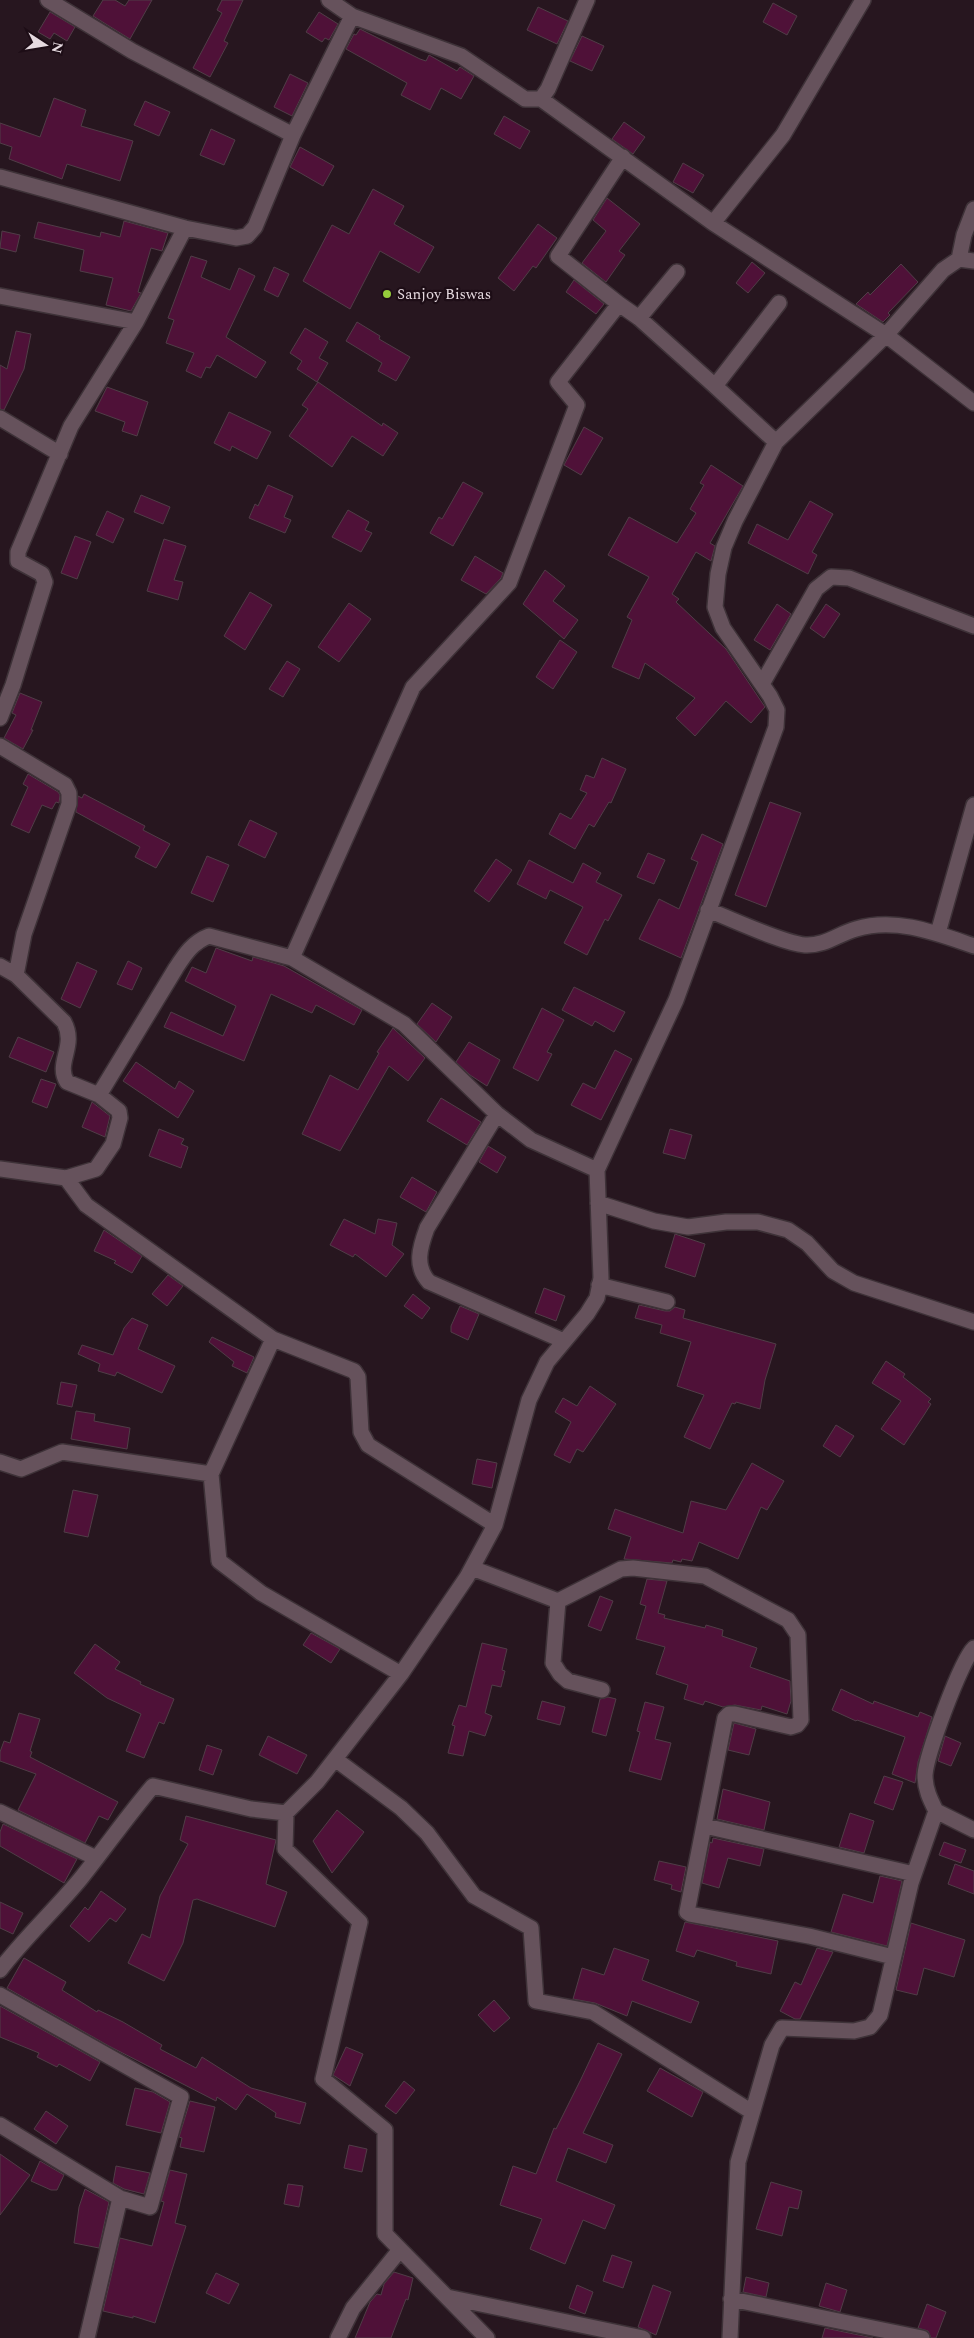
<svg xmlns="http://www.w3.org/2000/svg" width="974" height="2338" viewBox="0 0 974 2338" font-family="Spectral,serif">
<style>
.building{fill:#4f1138;stroke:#503d47}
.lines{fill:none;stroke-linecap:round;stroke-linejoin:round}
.street-casing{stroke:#3e3238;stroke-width:18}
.street{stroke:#66525c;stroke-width:15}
.poi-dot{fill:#95cc3b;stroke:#1d0d16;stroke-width:2}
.labels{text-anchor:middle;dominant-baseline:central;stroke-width:4.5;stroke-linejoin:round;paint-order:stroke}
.poi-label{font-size:15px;fill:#e5d9df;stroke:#1d0d16;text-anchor:start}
</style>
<rect width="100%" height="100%" fill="#27161f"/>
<path class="building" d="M103,0h12l10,6 4,-6h23l-22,39 -37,-23z
M222,0h21l-19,41 4,2 -18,34 -17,-9 29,-55 -5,-3z
M773,3l24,13 -10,19 -24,-13z
M538,7l30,14 -11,23 -30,-14z
M50,12l25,15 -8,14 -13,-8 -4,6 -12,-7z
M319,12l19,12 -9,16 -4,-2 -3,4 -16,-10z
M360,29l60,30 6,2 3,-6 28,16 3,-4 14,9 -13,23 -20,-11 -11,22 -29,-15 6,-12 -61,-34 8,-15 2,1z
M582,36l22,10 -12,25 -22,-10z
M290,74l18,9 -16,33 -18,-9z
M54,98l32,12 -5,16 52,15 -13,40 -53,-17 -5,15 -53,-20 3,-12 -12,-4v-20l40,14z
M145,101l25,11 -11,24 -25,-11z
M504,116l26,15 -10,18 -26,-15z
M624,122l21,15 -12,17 -21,-15z
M211,129l24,11 -11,25 -24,-10z
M300,147l34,19 -11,20 -33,-19z
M683,163l21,12 -11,18 -20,-11z
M373,189l31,17 -10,18 40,23 -15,26 -39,-22 -30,58 -47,-28 29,-56 17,9z
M607,198l33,26 -21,27 6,4 -19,27 -24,-19 24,-32 -13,-11z
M124,221l44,12 -6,18 -11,-3 -13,44 3,1 -10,18 -25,-6 7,-27 -33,-7 4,-21 -50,-12 4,-16 62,15 1,-5 19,5z
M538,224l19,14 -21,30 -3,-2 -19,25 -16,-13z
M2,231l18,4 -4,17 -16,-4z
M191,256l16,5 -6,16 29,13 9,-22 16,8 -29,61 40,25 -10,16 -39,-23 -7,13 -4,-1 -5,11 -15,-7 8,-18 -28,-10 8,-23 -6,-2z
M752,262l13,11 -17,20 -12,-10z
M901,264l17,18 -30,31 2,2 -7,7 -27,-18 12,-12 2,3z
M274,267l15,7 -11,23 -14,-7z
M574,280l30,24 -8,10 -30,-22z
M357,322l23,14 -1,3 31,18 -14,24 -18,-10 4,-8 -36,-22z
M305,328l23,14 -9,16 9,5 -11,19 -20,-13 5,-8 -12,-8z
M16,331l15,3 -7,35 -20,41 -4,-1v-44l7,4z
M318,382l64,44 1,-3 15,10 -15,23 -31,-20 -20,31 -43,-31 19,-27 -6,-4z
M107,387l41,15 -11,34 -15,-5 3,-9 -30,-11z
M229,412l42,20 -14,27 -25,-13 -2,5 -16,-8z
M584,427l19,11 -22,37 -17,-10z
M711,465l32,21 -33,57 5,3 -4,15 -15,-9 -24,42 7,5 -3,3 50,47 39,58 -14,16 -25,-22 -31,35 -19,-18 19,-20 -50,-35 -6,16 -27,-12 20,-47 -5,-3 22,-40 -41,-22 21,-38 48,26 19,-30 -6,-4 14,-24 -4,-2z
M463,482l20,11 -30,53 -23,-13 9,-16 3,2z
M268,485l25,11 -9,21 7,3 -6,13 -36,-15 6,-14 3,2z
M141,495l29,12 -7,17 -29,-12z
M810,501l23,13 -21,38 5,3 -9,19 -60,-31 9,-19 31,16z
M348,510l21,12 -4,8 7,3 -11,19 -29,-15z
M107,511l17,8 -11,24 -17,-8z
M75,536l16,6 -14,37 -16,-6z
M164,539l22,7 -12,34 9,2 -5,18 -31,-9z
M475,556l28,17 -2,5 -15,16 -25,-14z
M545,570l20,16 -12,15 25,19 -14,19 -41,-35z
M250,592l22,13 -27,45 -21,-14z
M349,603l22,16 -32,43 -21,-15z
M777,604l14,10 -21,36 -16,-10z
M826,604l14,10 -16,24 -14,-10z
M560,640l17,12 -24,37 -17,-12z
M287,661l13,8 -17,28 -14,-8z
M20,693l22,9 -11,28h2l-10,19 -19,-11 12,-23 -4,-2z
M602,758l24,11 -15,34 -2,-1 -15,25 -5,-3 -14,25 -26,-15 11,-21 11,6 16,-26 -7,-3 6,-15 8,3z
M28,774l30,18 2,3 -1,8 -3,-1 -4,7 -10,-4 -13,28 -18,-8 17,-38 -5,-3z
M84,794l61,32 -2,4 27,14 -14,24 -21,-11 5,-10 -64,-35 2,-16 4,2z
M770,802l31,11 -35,94 -31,-12z
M250,820l27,13 -12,25 -27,-13z
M702,834l21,10 -42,114 -42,-19 20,-40 20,10 19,-47 -7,-3z
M648,853l17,7 -11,24 -17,-7z
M207,856l22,9 -16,37 -22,-9z
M496,859l16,11 -23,32 -15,-11z
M529,860l44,23 10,-20 18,10 -5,9 26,13 -14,26 -3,-2 -18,36 -23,-12 19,-36 -33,-17 -4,9 -29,-15z
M216,948l36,13 1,-4 31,9 78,44 -8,15 -38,-20 -4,8 -41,-19 -27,67 -80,-34 7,-15 52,24 13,-30 -51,-25 7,-14 14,6z
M128,961l14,7 -10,22 -15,-6z
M77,962l20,9 -17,37 -19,-9z
M574,987l51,25 -11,20 -19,-11 -3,5 -30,-16z
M432,1003l20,14 -16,25 -19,-18z
M542,1008l22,12 -17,32 5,2 -14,27 -25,-13z
M393,1028l32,30 -17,23 -19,-15 -49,85 -38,-17 28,-59 28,15 21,-37 -2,-1z
M18,1037l36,15 -8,20 -37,-15z
M469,1042l31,18 -13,26 -17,-11 -14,-13z
M615,1050l17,9 -31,61 -30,-15 12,-22 12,6z
M136,1062l39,27 4,-8 15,10 -16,27 -55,-37z
M41,1079l15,5 -9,24 -15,-6z
M441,1098l40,24 -14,23 -40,-24z
M92,1102l18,14 -5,21 -23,-10z
M159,1129l25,10 -3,5 7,3 -7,21 -32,-12z
M670,1129l22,6 -7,24 -22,-6z
M488,1146l18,11 -9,16 -18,-11z
M412,1177l25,15 -11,20 -26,-15z
M344,1219l31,15 3,-15 19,4 -5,22 12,9 -18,23 -31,-23 -2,3 -23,-12z
M104,1230l38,26 -10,17 -18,-10 2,-2 -22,-10z
M675,1234l30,10 -10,33 -30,-10z
M168,1275l15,11 -16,20 -15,-12z
M544,1288l21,8 -9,25 -21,-8z
M413,1294l17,14 -8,11 -18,-13z
M639,1305l26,6h5l5,-4 10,3 -2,8 93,26 -11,36 -5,29 -24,-7 -1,2 -3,-1 -22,46 -26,-12 20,-42 -27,-9 14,-44 -31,-9 2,-8 -27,-7z
M460,1306l19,8 -11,26 -17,-8v-6z
M132,1318l16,7 -10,24 37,17 -13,27 -45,-21 -2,4 -17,-5 2,-7 -22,-10 4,-9 31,10 11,-27z
M212,1337l42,20 -7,16 -15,-7 2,-4 -25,-20z
M886,1361l19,13 -2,3 28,22 -3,3 3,2 -7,11 -20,30 -23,-16 20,-28 -29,-18z
M61,1382l16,3 -5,22 -15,-3z
M590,1386l26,18 -33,48 -6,-3 -7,14 -16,-8 17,-33 -16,-10 8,-14 14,8z
M76,1411l19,3 -1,7 36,7 -3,21 -56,-10z
M836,1425l18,11 -14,21 -17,-11z
M477,1459l20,4 -5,25 -20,-4z
M752,1463l32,18 -17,29 -6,-3 -23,52 -39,-17 -7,19 -10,-2 -1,3 -8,-2 -1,3 -48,-4 7,-22 -23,-8 7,-20 68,24 8,-32 35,9z
M73,1490l25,5 -10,42 -24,-5z
M647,1579l20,2 -9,32 7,2 -1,3 41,10 1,-3 17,5 -1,6 35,12 -7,19 40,14 1,20 -4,13 -25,-8 -1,4 -26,-5 -12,2 -18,-6 -2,4 -19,-6 4,-14 -32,-11 9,-27 -29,-8 10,-33 -6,-2z
M600,1596l13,5 -12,30 -13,-5z
M311,1633l29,16 -9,14 -28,-18z
M482,1643l25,6 -5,21 3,1 -4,16 -9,-2 -7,28 7,3 -7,20 -16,-5 -6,25 -15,-3 7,-27 -3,-1 7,-20 7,2z
M95,1644l25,18 -5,7 26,13 -1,2 34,15 -10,25 -5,-2 -15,36 -18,-7 15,-37 -34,-16 -33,-25z
M841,1689l32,15 1,-3 44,16 2,-5 12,5 -14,45 -3,21 -23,-9 13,-37 -48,-17 -1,1 -24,-11z
M608,1697l8,2 -10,37 -14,-4 8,-33z
M542,1701l23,6 -5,18 -23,-6z
M645,1702l19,5 -9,32 16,4 -10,37 -32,-9 11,-39 -3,-1z
M19,1713l21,6 -10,32 2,1 -2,5 88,45 -10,18 -9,-4 -14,27 -67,-33 18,-36 -36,-13v-9l4,-11 6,2z
M734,1723l22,6 -7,26 -21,-5z
M268,1736l39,19 -10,19 -38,-19z
M945,1736l16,7 -10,23 -13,-5z
M207,1745l15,5 -9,25 -14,-5z
M884,1776l19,6 -10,28 -19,-7z
M723,1789l47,13 -6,28 -47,-11z
M337,1810l27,22 -32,41 -19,-32z
M850,1813l24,8 -10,32 -25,-6z
M186,1816l90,24 -10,44 21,8 -12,35 -78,-28 -4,1 -10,43 -19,38 -36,-18 14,-29 8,4 10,-42 28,-52 -8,-4z
M3,1824l74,35 -13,24 -64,-37v-14z
M713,1838l51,11 -4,17 -32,-8 -9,30 -17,-5 8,-41 2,1z
M944,1842l22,8 -5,13 -22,-8z
M659,1861l27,6 -5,25 -10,-3 1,-4 -18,-5z
M955,1864l19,7v23l-26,-10z
M880,1876l22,5 -15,65 -56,-14 12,-38 30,9z
M101,1891l25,18 -10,13 -6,-4 -21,24 -19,-16 15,-19 3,3z
M0,1902l23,11 -10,21 -13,-6z
M685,1922l93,19 -7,33 -35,-8 1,-4 -40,-12 -3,7 -18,-6z
M911,1923l54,17 -11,37 -30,-9 -7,27 -21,-5z
M614,1948l35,12 -7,20 57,22 -8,21 -59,-22 -5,15 -32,-13 -22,-4 9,-31 22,7z
M817,1948l16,4 -33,67h-5l-15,-8 15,-29 6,3z
M24,1958l42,24 -4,8 35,22 1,-2 25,12 39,23 -2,4 36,19 6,-11 49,31 55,15 -6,21 -25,-7 1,-4 -29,-19 -11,16 -19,-13 -1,4 -107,-55 -102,-58z
M494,2000l16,18 -16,14 -16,-17z
M0,2006l100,56 -10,19 -31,-17 -2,3 -20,-10 2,-4 -39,-16z
M598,2043l24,11 -39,79 30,12 -7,18 -38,-15 -12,33 59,24 -10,24 -22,-9 -18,44 -35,-15 12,-30 -42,-14 13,-39 23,8 18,-46 2,1 25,-50z
M346,2047l17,7 -13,32 -17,-11z
M660,2068l43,24 -11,25 -45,-26z
M404,2081l11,9 -19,24 -11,-8z
M135,2088l18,4 17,10 -9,31 -35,-8z
M190,2101l25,6 -11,45 -24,-5 2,-9 -3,-1z
M46,2111l22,15 -12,18 -22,-15z
M349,2145l18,4 -5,23 -18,-4z
M0,2154l30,21 -30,40z
M40,2161l24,14 -7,15h-6l-20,-9z
M116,2166l34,7 -6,21 -20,-5 -11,-6z
M170,2170l17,4 -12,49 11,3 -31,97 -22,-7v2l-30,-7 17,-73 32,8 12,-44 -3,-1z
M771,2182l31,9 -4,18 -9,-2 -7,29 -26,-7z
M288,2184l15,2 -4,21 -15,-3z
M85,2189l24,13 -10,46 -25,-5 5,-36z
M612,2255l20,7 -9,26 -20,-7z
M394,2272l19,6 -5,22 -2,-1 -15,39h-36l15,-36 7,-8 4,1 3,-11z
M216,2273l23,11 -10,20 -23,-11z
M746,2277l23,6 -3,14 -23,-5z
M826,2283l21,7 -7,22 -21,-6z
M577,2285l16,7 -8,22 -16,-6z
M653,2285l18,7 -15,43 -18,-8z
M927,2304l19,8 -10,26h-5l-3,-7 -10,-3z
M825,2328l48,10h-51z"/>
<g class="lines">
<g class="street-casing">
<path id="street" d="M48,0l84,51 161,84
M329,0l23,16 109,40 64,43h16l7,-10 39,-89
M541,99l172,124 173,112 88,68
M0,177l185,51 51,10 11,-2 8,-9 38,-92 59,-119
M713,223l70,-88 80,-135
M959,259l5,-24 10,-26
M0,296l136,26 -65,104 -53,126v9l24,13 3,8 -32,103 -13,33
M619,304l-61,-48 65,-99
M639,318l38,-46
M136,322l49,-94
M0,418l60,36
M776,442l-61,-56 64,-83
M762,684l54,-95 15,-12 18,1 125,48
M0,746l65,39 4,8v11l-45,130 -8,41
M708,910c24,9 74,33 97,35 20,1 33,-11 51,-16 40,-12 80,4 118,17
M938,933l36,-128
M292,958l112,66 93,90 34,26 66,30
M0,966l16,9 48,47c13,24 -9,41 3,60l32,13 77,-127c9,-14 17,-26 33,-32l83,22 121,-271 96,-104 68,-178 -19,-23 61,-78 20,14 76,68
M497,1114l-70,114c-7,19 -13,38 2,54l135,59
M0,1169l66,9 30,-9 17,-25 7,-26 -1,-7 -20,-16
M66,1178l20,27 187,134
M598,1203l56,18 34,6 38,-5h32l30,8 19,13 26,28 21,12 120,39
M599,1285l68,17
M0,1462l21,7 41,-17 149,22
M472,1568l86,33 63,-32 12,-1 72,8 83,44 10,15 3,85 -4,5 -6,2 -56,-13h-6l-4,4 -38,194 3,2 119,22 84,21
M558,1601l-5,62 7,11 8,7 34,9
M401,1674l-140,-81 -42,-32 -8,-87 62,-135 81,32 4,6 3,55 7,13 127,80
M335,1759l66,49 26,25 47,63 57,32 5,73 57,11 159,100
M936,1811l38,19
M0,1812l96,46
M286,1813l-1,36 75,73 -37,157 62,51v104l102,104
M705,1826l209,48
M0,1970c25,-33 56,-61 82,-93 24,-30 46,-62 71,-91l98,23 35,4 31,-31 84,-108 66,-97 28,-52 34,-125 18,-38 40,-48 10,-16 4,-20 -4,-108 79,-170 100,-273 1,-17 -7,-14 -47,-68 -8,-21 3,-33 6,-27 11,-26 41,-79 110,-107 57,-65 16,-11 15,2
M0,1995l181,102 -31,110 -30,-9 -33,140
M0,2125l120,73
M447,2297l196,41
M731,2299l191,39
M338,2338l15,-30 46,-57
M730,2338l8,-176 34,-117 10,-17 72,3 16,-4 10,-12 31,-132 25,-72c-6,-12 -11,-22 -11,-36 1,-19 36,-115 49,-127"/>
</g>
<use href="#street" class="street"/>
</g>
<circle class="poi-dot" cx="387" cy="294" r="5"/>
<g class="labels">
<g class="poi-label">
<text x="397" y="294">Sanjoy Biswas</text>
</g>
</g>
<g transform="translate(45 45) rotate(102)" stroke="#1d0d16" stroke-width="4" paint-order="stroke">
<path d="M0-4L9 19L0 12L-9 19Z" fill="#e5d9df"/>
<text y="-8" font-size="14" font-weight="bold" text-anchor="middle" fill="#e5d9df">N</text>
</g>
</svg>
